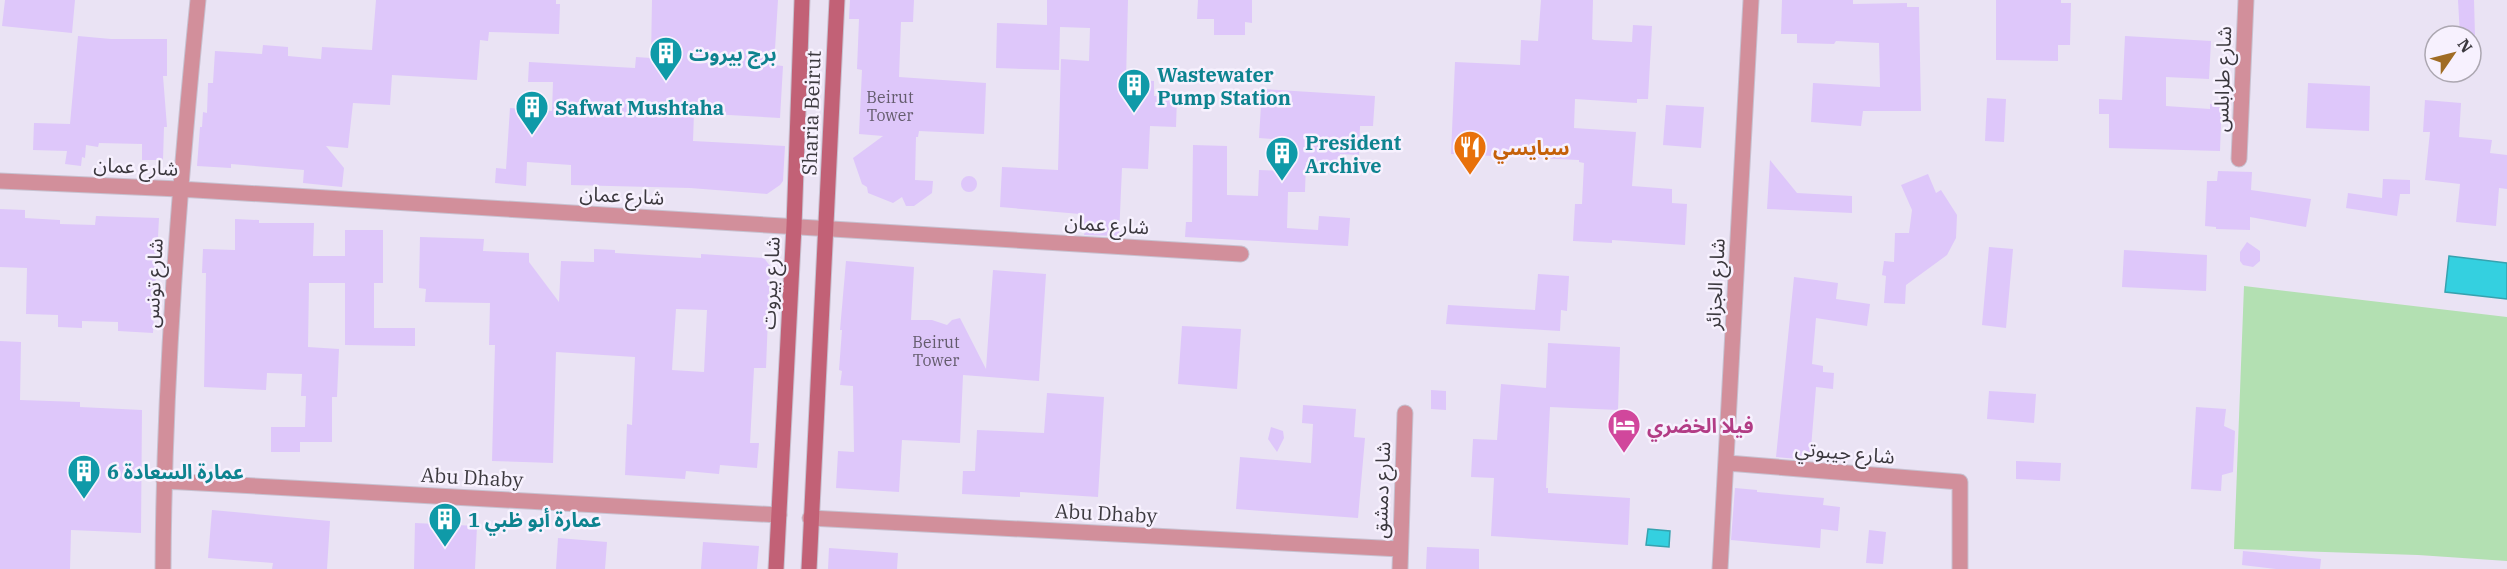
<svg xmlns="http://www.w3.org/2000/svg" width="2507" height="569" viewBox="0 0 2507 569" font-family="'IBM Plex Serif','Noto Sans Arabic',serif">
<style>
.green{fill:#b3e0b2}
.water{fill:#34d0e0;stroke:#36a2af;stroke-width:1.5}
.building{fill:#dec7fa;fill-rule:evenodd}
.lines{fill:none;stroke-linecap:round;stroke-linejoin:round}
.minor-casing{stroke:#c7c1d0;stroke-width:17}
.secondary-casing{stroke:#c7c1d0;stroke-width:17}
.minor{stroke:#d28f9b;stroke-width:15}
.secondary{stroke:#c26176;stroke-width:15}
.labels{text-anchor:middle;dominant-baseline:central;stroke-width:5;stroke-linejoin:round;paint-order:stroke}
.number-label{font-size:16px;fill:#645c6d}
.culture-label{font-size:20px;font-weight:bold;fill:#0d838f;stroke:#f7f1fe;text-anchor:start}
.street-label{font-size:20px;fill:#3b383e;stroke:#f7f1fe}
.food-label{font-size:20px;font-weight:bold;fill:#c56008;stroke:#f7f1fe;text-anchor:start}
.hotel-label{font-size:20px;font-weight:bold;fill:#b23c85;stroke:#f7f1fe;text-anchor:start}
</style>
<rect width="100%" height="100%" fill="#eae3f4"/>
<path class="green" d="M2244,286l263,31v244l-89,-6 -184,-6z"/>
<path class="water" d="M2449,256l58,7v36l-62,-7z
M1648,529l22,2 -1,16 -23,-2z"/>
<path class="building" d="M5,0h70l-3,33 -70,-7z
M376,0h180v4h4l-1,30 -70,-2 -1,9 -8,-1 -3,40 -85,-5 -2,30 -37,-2 -5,45 -22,-2 18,22 -2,19 -39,-4 1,-13 -73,-6v4l-34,-2 3,-39h2l1,-15 4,1 1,-30h5l2,-32 47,3 1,-9 25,2v9l33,3 1,-12 50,3z
M652,0h126l-4,65 9,1 -3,52 -86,-5 -1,28 92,5 -2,35 -3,4 -13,9 -77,-6 -119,-3v-20l-44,-3 -1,24 -31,-3 1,-15 10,1 4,-61 42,3 1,-29h-25l1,-20 106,6 1,-11 15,1z
M850,0h64l-1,22h-12l-2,55 87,6 -2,51 -65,-3 -1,6h-2l-1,43 18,1 -1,12 -18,13h-8l-4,-9 -9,6 -25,-10 -1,-6 -5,-3 -9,-26 30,-22 -24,-2 3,-64 -5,-1 2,-50h-10z
M1047,0h81l-2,80 28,1v15l23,1 -1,30 -26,-1 -2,43 -26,-1 -3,68 -35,-1 1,-4h-6l1,-17 -80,-7 2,-40 56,3 3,-111 28,2 1,-33 -30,-1 -1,43 -63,-2 1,-45 50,2z
M1198,0h54v23l-7,-1v13h-31v-16h-17z
M1541,0h52l-1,39 2,1 38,2 1,-17 19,1 -4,73h-11v4l-62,-4 -1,29 62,4 -4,54 40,3v14l15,1 -2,41 -73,-5v3l-39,-2 2,-37h7l2,-41 -5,-1v-2l-128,-6 4,-92 65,3 1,-25 17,1z
M1782,0h71v4l54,-1v4h12l2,104h-58l-2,15 -50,-4 2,-39 67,4 -1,-44 -43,-2 -2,3 -37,-1v-9h-16z
M1996,0h65v3h10l-1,42h-12v16l-62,-1z
M2458,0h16l1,36h-15z
M78,36l33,3h56v37h-4l4,51h-3l-1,33h-21v-16l-43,-1 -1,4 -12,-2 -1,13 -3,-1 -1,9 -16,-2 2,-13 -34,-1 1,-27 36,1z
M2125,36l86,5 -2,38 -43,-2v29l44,3v-5l15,1 -1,17h-3l-1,29 -111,-3v-34h-10v-15l23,1z
M2308,83l62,3 -1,45 -63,-3z
M1262,89l113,7 -2,30h-13l-1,29 -19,-1 -1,10 -33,-2 -1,30h-17l-1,36 31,2 1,-14 31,2 -2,28 -163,-9 1,-15h6l1,-77 34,1v49l31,1 1,-26 27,1 2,-31 -29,-2z
M1987,98l19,1 -2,43 -19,-1z
M2425,100l36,3 -2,34 33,3 -2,13 17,2v34l-8,-1 -3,38 -40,-4 4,-38 -35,-4 5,-48h-7z
M1666,105l38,2 -3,41 -38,-3z
M1770,160l27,33 55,3v17l-85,-4z
M2218,171l34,1 -1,18 60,9 -5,28 -56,-10v13l-34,-1v-2l-11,-1 2,-45h10z
M1928,174l8,19 5,-3 16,25 -1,23 -9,17 -41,30 -1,19 -21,-1 2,-27 -4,-1 2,-14 10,1 1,-29h14l3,-23 -11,-25z
M961 184a8 8 0 1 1 16 0a8 8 0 1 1-16 0Z
M2383,179l27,1v14h-10l-3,22 -51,-8 2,-15 34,5z
M0,209l25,1v8l35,2v4l35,1 1,-9 63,2 -6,115 -35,-2v-9l-36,-1v7l-24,-1v-12l-32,-1 1,-46 -27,-1z
M235,219l24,1v3h55l-1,33h32v-26h38v53h-9v45h41v18l-70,-1v-62h-36l-1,64 31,2 -2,48h-5v45h-32v10h-29v-25h34l1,-31h-5l1,-22 -35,-1 -1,17 -62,-3 2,-114h-4l1,-24 32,1z
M420,237l64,2 -1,12 46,2v9l30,40 2,-41 33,1v-13l21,1v3l86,5v-4l63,4 6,8 -4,102h-12l-4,75h9l-2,25 -37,-3 -1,9 -33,-3 -1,8 -60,-4 2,-51 5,1 3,-68 -79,-5 -3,111 -61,-2 3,-116h-6l1,-42 -65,-1 1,-13 -7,-1zM676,309l31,1 -3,62 -32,-2z
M2247,242l13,9v10l-7,6 -10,-2 -3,-4v-9z
M1989,247l24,2 -7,79 -24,-3z
M2124,250l83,5 -1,36 -84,-4z
M846,261l68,6 -3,53h21l15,5 5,-5 8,-2 26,51 7,-99 53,4 -7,107 -76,-6 -3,68 -58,-3 -3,52 -63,-4 2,-37 16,1 -1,-66 -13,-1 2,-14 -3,-1 3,-40h-2z
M1538,274l31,2 -2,35 -6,-1 -1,21 -114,-7 2,-19 87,5z
M1794,277l44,6 -2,16 34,5 -3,22 -51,-8 -4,46 11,2v6l11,1 -1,16 -17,-2 -6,73 -34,-3z
M1182,326l59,3 -4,60 -59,-5z
M0,341l21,1 -1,58 60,2v5l62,3 -1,123 -70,-3 -1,39h-70z
M1548,343l72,4 -2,63 -68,-3 -4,81h2v5l82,5 -2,47 -137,-9 3,-58 -23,-1 2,-38 24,1 4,-56 45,4z
M1431,390l15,1v19l-15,-1z
M1989,391l47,3 -2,29 -47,-4z
M1047,393l57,4 -6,100 -78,-5v5l-58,-3 1,-23h12l2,-41 67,3z
M1303,405l53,4 -2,28 11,1 -7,80 -122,-9 4,-52 71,6 2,-39 -11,-1z
M2196,407l30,2 -2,17 11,5 -2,41 -11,3 -1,16 -30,-2z
M1271,427l12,4 1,7 -7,14 -9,-13z
M2016,461l45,2 -1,18 -44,-2z
M1735,488l22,2v2l67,6 -1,7 17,2 -2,24 -17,-2 -1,19 -89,-8z
M212,510l118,11 -3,48h-55l1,-6 -65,-5z
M415,523l62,3 -2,43h-61z
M1869,530l17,2 -3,32 -17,-1z
M558,538l49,4 -2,27h-49z
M703,542l56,4 -2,23h-56z
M1427,547l52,2v20h-53z
M829,548l69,5 -1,16h-69z
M2243,551l78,8 -1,10h-44l-34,-4z"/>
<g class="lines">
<g class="minor-casing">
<path id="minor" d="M2239,159l7,-159
M0,181l179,8 1062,65
M1727,463l233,19v87
M164,481l615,34
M810,518l590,31
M163,569c1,-190 16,-380 35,-569
M1400,569l5,-156
M1720,569l31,-569"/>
</g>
<g class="secondary-casing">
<path id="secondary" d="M776,569l18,-343 8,-226
M809,569l28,-569"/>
</g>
<use href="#minor" class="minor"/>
<use href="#secondary" class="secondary"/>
</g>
<defs>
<g id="building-pin" transform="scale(1.725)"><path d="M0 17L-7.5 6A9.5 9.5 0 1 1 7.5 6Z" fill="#0f9aa8" stroke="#f7f1fe"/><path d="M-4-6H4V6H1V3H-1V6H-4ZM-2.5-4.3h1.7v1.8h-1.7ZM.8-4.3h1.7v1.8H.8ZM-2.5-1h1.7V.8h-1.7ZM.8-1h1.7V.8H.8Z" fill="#fff"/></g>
<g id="restaurant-pin" transform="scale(1.725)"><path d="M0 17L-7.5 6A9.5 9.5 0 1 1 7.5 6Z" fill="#e8710a" stroke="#f7f1fe"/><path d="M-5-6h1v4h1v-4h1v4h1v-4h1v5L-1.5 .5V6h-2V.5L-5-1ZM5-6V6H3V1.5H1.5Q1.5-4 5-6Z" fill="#fff"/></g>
<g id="hotel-pin" transform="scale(1.725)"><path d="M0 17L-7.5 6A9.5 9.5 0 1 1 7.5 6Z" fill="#d1479c" stroke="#f7f1fe"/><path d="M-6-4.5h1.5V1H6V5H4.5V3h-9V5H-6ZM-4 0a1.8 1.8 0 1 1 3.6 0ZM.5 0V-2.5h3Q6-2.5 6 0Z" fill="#fff"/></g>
</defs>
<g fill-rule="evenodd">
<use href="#building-pin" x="666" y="53"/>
<use href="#building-pin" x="1134" y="85"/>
<use href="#building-pin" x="532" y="107"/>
<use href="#restaurant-pin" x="1470" y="147"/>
<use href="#building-pin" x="1282" y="153"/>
<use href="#hotel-pin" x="1624" y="425"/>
<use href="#building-pin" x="84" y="471"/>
<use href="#building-pin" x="445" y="519"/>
</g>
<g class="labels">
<g class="number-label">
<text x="890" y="97">Beirut<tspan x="890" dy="18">Tower</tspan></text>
<text x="936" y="342">Beirut<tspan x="936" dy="18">Tower</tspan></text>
</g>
<g class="culture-label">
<text x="689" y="53">برج بيروت</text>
<text x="1157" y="74">Wastewater<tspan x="1157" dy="23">Pump Station</tspan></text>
<text x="555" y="107">Safwat Mushtaha</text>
<text x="1305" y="142">President<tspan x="1305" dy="23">Archive</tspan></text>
<text x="107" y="471">عمارة السعادة 6</text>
<text x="468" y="519">عمارة أبو ظبي 1</text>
</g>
<g class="street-label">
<text transform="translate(2222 79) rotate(-88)">شارع طرابلس</text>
<text transform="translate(811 113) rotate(-88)">Sharia Beirut</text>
<text transform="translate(136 166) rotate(3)">شارع عمان</text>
<text transform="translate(622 195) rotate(3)">شارع عمان</text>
<text transform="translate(1107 224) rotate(4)">شارع عمان</text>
<text transform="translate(153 283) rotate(-87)">شارع تونس</text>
<text transform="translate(770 283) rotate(-87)">شارع بيروت</text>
<text transform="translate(1715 284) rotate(-87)">شارع الجزائر</text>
<text transform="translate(1845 452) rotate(5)">شارع جيبوتي</text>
<text transform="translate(472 477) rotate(3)">Abu Dhaby</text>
<text transform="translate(1381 490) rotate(-88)">شارع دمشق</text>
<text transform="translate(1106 513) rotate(3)">Abu Dhaby</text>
</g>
<g class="food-label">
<text x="1493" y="147">سبايسي</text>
</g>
<g class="hotel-label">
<text x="1647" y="425">فيلا الخضري</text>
</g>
</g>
<g transform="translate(2453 54) rotate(55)"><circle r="28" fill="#f7f1fe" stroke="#aca7b1" stroke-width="1.5"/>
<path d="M0-4.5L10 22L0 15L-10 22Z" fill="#a06c24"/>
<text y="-9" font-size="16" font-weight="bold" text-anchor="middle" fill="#3b383e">N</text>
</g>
</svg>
